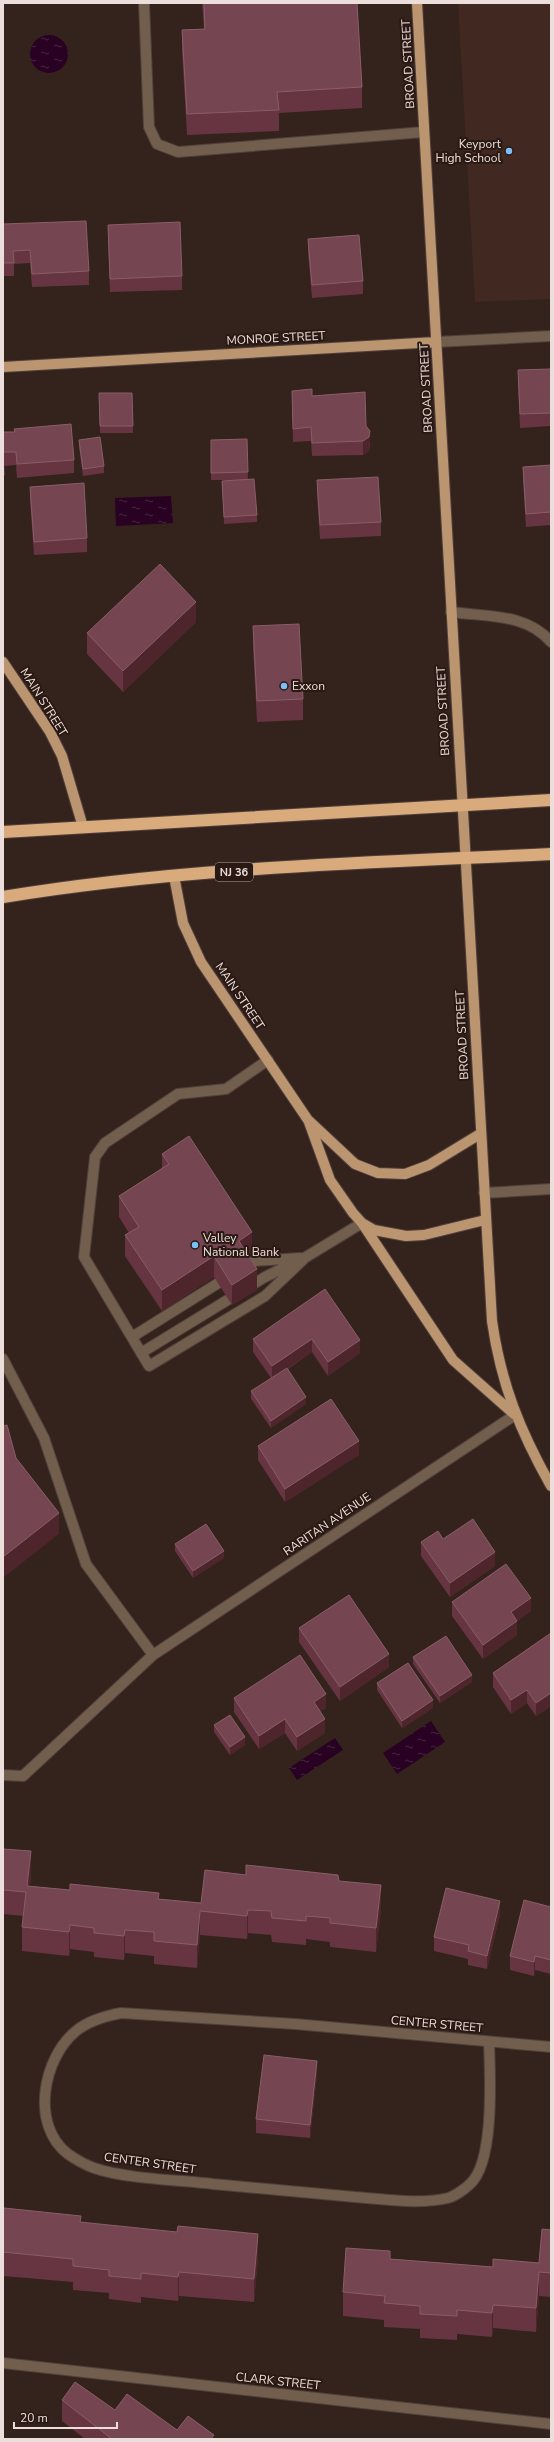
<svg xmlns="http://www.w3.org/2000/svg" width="554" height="2442" viewBox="0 0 554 2442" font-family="'Nunito Sans',sans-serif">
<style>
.built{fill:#412922}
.water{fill:url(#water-ripples)}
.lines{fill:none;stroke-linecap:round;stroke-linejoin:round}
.minor-casing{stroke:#51403b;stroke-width:12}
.major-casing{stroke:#51403b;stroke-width:12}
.highway-casing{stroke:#51403b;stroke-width:14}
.minor{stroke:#715e4c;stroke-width:10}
.major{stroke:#bb956f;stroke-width:10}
.highway{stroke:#d8aa7c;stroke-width:12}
.wall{fill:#673441}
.shaded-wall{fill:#4d252b}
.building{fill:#754651;stroke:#885e67}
.poi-dot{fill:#7bbef8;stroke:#2a1813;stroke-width:1.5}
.labels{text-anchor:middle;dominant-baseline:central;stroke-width:4;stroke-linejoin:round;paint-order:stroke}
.shield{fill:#2a1813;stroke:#b2a39f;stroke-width:1}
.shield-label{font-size:11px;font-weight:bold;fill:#ecdfdb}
.street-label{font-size:12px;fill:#ecdfdb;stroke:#2a1813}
.poi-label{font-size:12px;fill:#ecdfdb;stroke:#2a1813;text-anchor:start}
</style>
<defs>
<pattern id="water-ripples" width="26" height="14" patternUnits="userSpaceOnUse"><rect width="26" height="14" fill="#290122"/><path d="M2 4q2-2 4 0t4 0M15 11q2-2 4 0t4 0" fill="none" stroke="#482642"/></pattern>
</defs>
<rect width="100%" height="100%" fill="#34221d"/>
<path class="built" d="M458,3h93v296l-76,3z"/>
<path class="water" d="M30 54a19 19 0 1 1 38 0a19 19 0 1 1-38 0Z
M171,496l2,27 -57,3 -1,-28z
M431,1721l14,21 -48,32 -14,-21z
M335,1738l8,12 -46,30 -8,-12z"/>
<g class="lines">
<g class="minor-casing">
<path id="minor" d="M144,3l5,124 8,17 21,8 246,-20
M436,342l115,-6
M451,612c36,5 75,1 100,30
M268,1060l-42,29 -48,5 -73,49 -10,14 -11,100 65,109 116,-70 41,-39
M484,1193l67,-4
M242,1269l12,-8 46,-3
M132,1337l96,-60
M141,1353l124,-76 41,-20 56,-34
M3,1359l41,79 42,126 67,91
M3,1775l20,1 130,-121 362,-240
M489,2042c1,32 6,120 -19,142 -5,5 -15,12 -22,14 -30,7 -63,1 -93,-1 -48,-4 -95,-9 -142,-13 -34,-4 -87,-5 -119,-16 -8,-3 -19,-9 -26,-14 -38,-29 -25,-96 8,-123 12,-10 29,-15 45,-18l174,11 256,23
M3,2363l548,61"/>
</g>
<g class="major-casing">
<path id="major" d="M417,3l75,1318c9,63 28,110 59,165
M3,367l433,-25
M3,662l47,70 12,24 21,71
M174,876l9,47 18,39 107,158 47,44 23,9 27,1 24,-9 51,-31
M309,1122l21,58 23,33 9,10 12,7 32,6 18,-1 61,-15
M362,1223l91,137 61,54"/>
</g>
<g class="highway-casing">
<path id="highway" d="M3,832l548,-32
M3,897c181,-30 365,-34 548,-43"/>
</g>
<use href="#minor" class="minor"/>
<use href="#major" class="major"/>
<use href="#highway" class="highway"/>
</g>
<path class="wall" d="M202,3h155l5,84v21l-83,5v18l-92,4 -5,-84v-21l22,-1z
M3,224l86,47v14l-57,2 -2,-24 -16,1v12h-11z
M108,225l74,51v14l-72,2 -2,-54z
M308,239l55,42v13l-51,4 -4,-45z
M551,369v57l-31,2 -2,-44v-14z
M292,391l20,5 54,30 4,19 -1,6 -6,4 -51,1 -1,-15 -18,1z
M99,393h33l1,40h-33z
M14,429l60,31v13l-57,5 -1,-13 -12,1v22h-1v-56h11z
M247,439l1,40 9,36v7l-33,2 -2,-43 17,-1h-28v-40z
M79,440l25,26v7l-21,3 -4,-29z
M551,465v60l-25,2 -3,-46v-14z
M317,480l64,42v14l-61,3 -3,-45z
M30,487l57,51v14l-53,3 -4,-55z
M196,622l-73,70 -36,-38v-21z
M253,626l50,73v21l-46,2 -4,-75z
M162,1154l90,99 -3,3 8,34 -25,15 -18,-28 -52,34 -37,-55v-21l4,-2 -10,-16v-21l43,-28z
M325,1289l35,64 -32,23 -16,-24 -24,17 18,35 -35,24 -20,-29v-8l20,-13 -18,-26v-13z
M258,1446l101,9 -74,47 -27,-42z
M443,1539l52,27 -45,31 -29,-41v-14z
M175,1544l49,14 -31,20 -18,-27z
M452,1602l79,9 -14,10v14l-34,24 -31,-43z
M299,1628l90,39 -49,34 -41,-59z
M551,1633v73l-15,10 -9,-13 -16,11 -18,-27v-14z
M413,1657l59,25 -32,21 -27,-39z
M377,1683l56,25 -31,20 -25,-38z
M234,1698l92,10 -6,3 5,22 -28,18 -12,-18 -26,16 -25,-37z
M551,1714v26l-1,-2v-23z
M214,1725l31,20 -15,10 -16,-23z
M3,1849l28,26 -1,11 171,17 45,-28 93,6 42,28 -5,43 -46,-5v-5l-24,-3v6l-34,-3 -1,-7 -23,-2 -1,6 -47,-4 -3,33 -43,-4v-8l-29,-3 -1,7 -30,-3v-5l-24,-3 -1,7 -47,-5v-24l1,-11 -20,-2z
M551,1907v67l-16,-4 -1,6 -24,-6v-14z
M500,1914l-13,55 -19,-4v-6l-34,-8v-14z
M317,2074l-7,64 -54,-5v-14z
M3,2219l78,3 177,36 -4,44 -75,-6 -1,5 -37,-4v6l-32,-4v-6l-36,-3v-8l-70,-6z
M551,2230v67l-12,-1 -3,36 -43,-4 -1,9 -35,-3v6l-37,-2v-9l-36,-2v-7l-41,-4v-24l47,-33 103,8 46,-4z
M62,2400l53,10 62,20 37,9h-129l-23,-18z"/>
<path class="shaded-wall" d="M370,431l-1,20 -6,4v-14z
M196,602v20l-73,70v-21z
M252,1232v21l-13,9v-21z
M214,1256v21l-52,34v-21z
M257,1269v21l-25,15v-20z
M312,1339v13l-40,27v-13z
M360,1340v13l-32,23v-14z
M306,1397v7l-35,24v-7z
M359,1441v14l-74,47v-13z
M59,1513v21l-56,44v-21z
M224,1551v7l-31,20v-7z
M495,1552v14l-45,31v-14z
M531,1598v13l-20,15v-14z
M517,1621v14l-34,24v-14z
M389,1654v13l-49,34v-14z
M472,1675v7l-32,21v-7z
M527,1690v13l-16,11v-14z
M551,1693v13l-15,10v-13z
M326,1694v14l-12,7v-13z
M433,1700v8l-31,20v-7z
M285,1719v14l-26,16v-13z
M325,1719v14l-28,18v-14z
M245,1737v8l-15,10v-8z
M31,1851v24l-4,35v-24z
M381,1885v24l-5,43v-24z
M500,1901v13l-13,55v-13z
M248,1910v23l-1,6v-23z
M200,1911v24l-3,33v-23z
M70,1925v24l-1,7v-24z
M125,1930v23l-1,7v-24z
M535,1956v14l-1,6v-14z
M317,2061v13l-7,64v-13z
M258,2234v24l-4,44v-23z
M179,2272v24l-1,5v-24z
M539,2272v24l-3,36v-24z
M493,2305v23l-1,9v-24z"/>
<path class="building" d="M204,3h153l5,84 -85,5 2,18 -92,4 -5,-84 23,-1z
M86,221l3,50 -57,3 -2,-24 -17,1 1,12h-11v-39z
M180,222l2,54 -72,3 -2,-54z
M359,235l4,46 -51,4 -4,-46z
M551,369v44l-31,1 -2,-44z
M312,389v7l53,-4 1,34 4,5 -1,6 -6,4 -51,2 -1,-16 -18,2 -1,-38z
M99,393h33l1,33h-33z
M71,424l3,36 -57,4 -1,-12h-13v-20h12l-1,-3z
M100,437l4,29 -21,3 -4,-29z
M247,439l1,33 -37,1v-33z
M3,454l1,21h-1z
M551,465v47l-25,2 -3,-47z
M378,477l3,45 -61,3 -3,-45z
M254,479l3,36 -33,2 -2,-36z
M84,483l3,55 -53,4 -4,-55z
M160,564l36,38 -73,69 -36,-38z
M299,624l4,75 -46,2 -4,-75z
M189,1136l63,96 -13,9 18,28 -25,16 -18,-29 -52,34 -37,-55 14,-8 -20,-31 50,-32 -7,-10z
M325,1289l35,51 -32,22 -16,-23 -40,27 -19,-27z
M287,1368l19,29 -35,24 -20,-30z
M331,1399l28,42 -74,48 -27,-43z
M7,1425l9,33 43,55 -56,44v-131z
M473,1519l22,33 -45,31 -29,-41 17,-11 5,8z
M206,1524l18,27 -31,20 -18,-27z
M506,1564l25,34 -20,14 6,9 -34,24 -31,-43z
M349,1595l40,59 -49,33 -41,-59z
M551,1633v60l-15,10 -9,-13 -16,10 -18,-27z
M446,1636l26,39 -32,21 -27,-39z
M300,1655l26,39 -12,8 11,17 -28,18 -12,-18 -26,17 -25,-38z
M408,1663l25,37 -31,21 -25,-38z
M230,1715l15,22 -15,10 -16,-22z
M3,1849l28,2 -4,35 43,4v-6l89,9 -1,6 43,4 4,-33 41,5v-10l92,10 1,6 42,4 -5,43 -46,-5v-5l-24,-2v5l-34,-3 -1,-7 -23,-1 -1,6 -47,-5 -3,34 -43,-4v-9l-29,-2 -1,6 -30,-3v-5l-24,-3 -1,7 -47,-5 4,-35 -23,-2z
M446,1888l54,13 -13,55 -19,-5 1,-6 -35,-8z
M524,1900l27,7v53l-16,-4 -1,6 -24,-6z
M264,2055l53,6 -7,64 -54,-6z
M4,2208l77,8 -1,6 97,10 1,-6 80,8 -4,45 -75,-7 -1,5 -37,-4v6l-32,-3v-6l-36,-4v-7l-70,-7v-33z
M542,2229l9,1v43l-12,-1 -3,36 -43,-3 -1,8 -35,-3v6l-37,-2v-8l-36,-3 1,-7 -42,-4 3,-44 44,3v8l103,8v-8l46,4z
M75,2382l40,28 12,-16 50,36 11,-14 26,19 -3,4h-99l-50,-39z"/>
<g class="poi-dot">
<circle cx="509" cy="151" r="4"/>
<circle cx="284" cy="686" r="4"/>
<circle cx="195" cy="1245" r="4"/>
</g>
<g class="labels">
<rect class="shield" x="215" y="863" width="38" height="18" rx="3"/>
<g class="shield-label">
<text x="234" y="872">NJ 36</text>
</g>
<g class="street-label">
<text transform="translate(408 64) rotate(-93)">BROAD STREET</text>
<text transform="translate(276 338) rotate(-3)">MONROE STREET</text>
<text transform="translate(426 388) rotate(-93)">BROAD STREET</text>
<text transform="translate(44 702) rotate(58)">MAIN STREET</text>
<text transform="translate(443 711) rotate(-93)">BROAD STREET</text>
<text transform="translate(240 996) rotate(56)">MAIN STREET</text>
<text transform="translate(462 1035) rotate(-93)">BROAD STREET</text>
<text transform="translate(327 1524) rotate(-34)">RARITAN AVENUE</text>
<text transform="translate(437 2024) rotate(5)">CENTER STREET</text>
<text transform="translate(150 2163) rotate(8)">CENTER STREET</text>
<text transform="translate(278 2381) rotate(6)">CLARK STREET</text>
</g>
<g class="poi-label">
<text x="501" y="144" text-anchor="end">Keyport<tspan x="501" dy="14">High School</tspan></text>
<text x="292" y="686">Exxon</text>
<text x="203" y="1238">Valley<tspan x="203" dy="14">National Bank</tspan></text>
</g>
</g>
<rect width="554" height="2442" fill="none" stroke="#ecdfdb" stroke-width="8"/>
<path d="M14 2422v6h103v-6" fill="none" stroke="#ecdfdb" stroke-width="2"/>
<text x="20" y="2422" font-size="12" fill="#ecdfdb" stroke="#2a1813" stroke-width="3" paint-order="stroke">20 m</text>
</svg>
